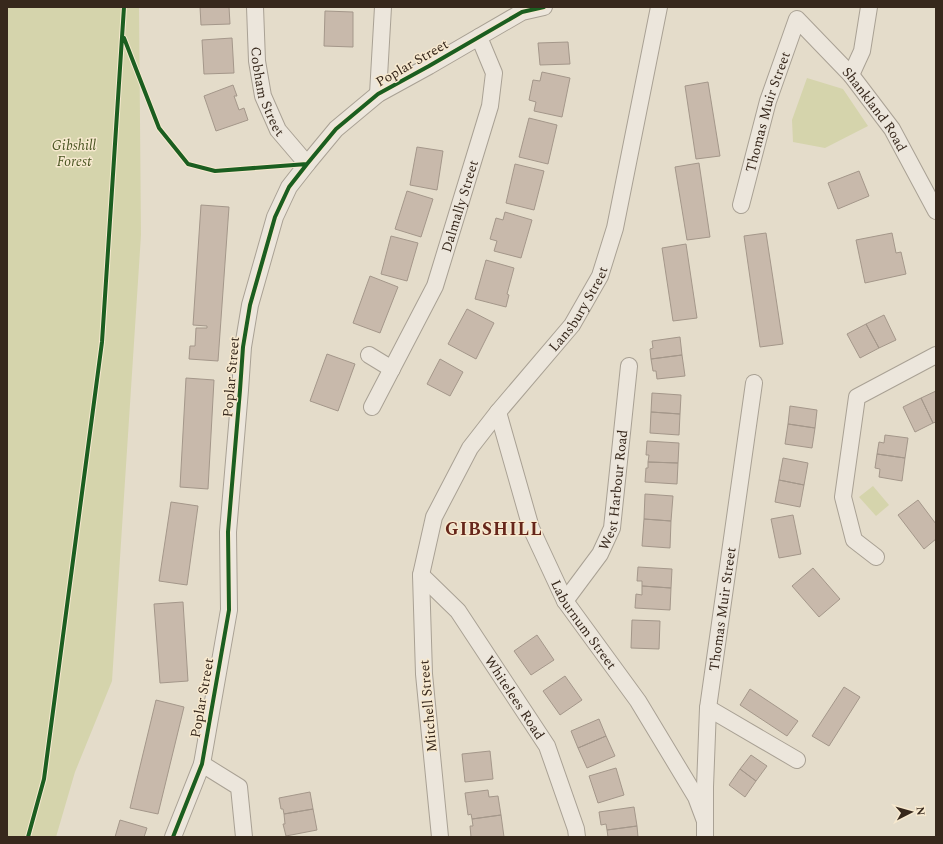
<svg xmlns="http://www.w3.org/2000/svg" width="943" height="844" viewBox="0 0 943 844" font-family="Spectral,serif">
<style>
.green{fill:#d5d4ac}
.building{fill:#c8b9ab;stroke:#a4978a}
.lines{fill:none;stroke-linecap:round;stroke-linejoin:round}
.street-casing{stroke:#a9a194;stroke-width:18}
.street{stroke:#ece6dc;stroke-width:16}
.cycleway-casing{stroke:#f7e9cf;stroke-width:6}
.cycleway{stroke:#1b5e20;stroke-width:4}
.labels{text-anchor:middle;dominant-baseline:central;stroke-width:3;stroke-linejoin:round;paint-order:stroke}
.street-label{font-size:14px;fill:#37281c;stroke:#f7e9cf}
.park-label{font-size:14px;font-style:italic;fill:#4a5522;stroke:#f7e9cf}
.district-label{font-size:18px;font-weight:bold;letter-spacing:1px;fill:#66261a;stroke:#f7e9cf}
</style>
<rect width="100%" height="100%" fill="#e4dcca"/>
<path class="green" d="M7,7h132l2,228 -29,446 -37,91 -19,65h-49z
M807,78l36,11 25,37 -43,22 -32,-6 -1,-22z
M873,486l16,19 -13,11 -17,-19z"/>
<path class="building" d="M200,7h29l1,17 -29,1z
M325,11l28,1v35l-29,-1z
M232,38l2,35 -30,1 -2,-34z
M568,42l2,22 -30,1 -2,-22z
M542,72l28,6 -8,39 -28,-6 2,-9 -7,-2 4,-20 7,1z
M708,82l12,74 -24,3 -11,-73z
M233,85l4,11h-3l5,14 5,-2 4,12 -32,11 -12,-35z
M529,118l28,7 -9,39 -29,-7z
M417,147l26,4 -6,39 -27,-5z
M699,163l11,74 -23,3 -12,-73z
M515,164l29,7 -10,39 -28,-7z
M859,171l10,25 -31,13 -10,-26z
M407,191l26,8 -12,38 -26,-8z
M201,205l28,2 -11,154 -29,-2 1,-13h5l1,-18h11v-2l-14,-1z
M505,212l27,8 -11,38 -27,-7 3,-10 -7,-2 6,-21 7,2z
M766,233l17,111 -23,3 -16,-111z
M892,233l4,20 5,-1 5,22 -41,9 -9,-43z
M391,236l27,7 -11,38 -26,-7z
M686,244l11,74 -24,3 -11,-73z
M486,260l28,8 -7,26 2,1 -3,12 -31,-8z
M370,276l28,11 -18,46 -27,-10z
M467,309l27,14 -18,36 -28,-15z
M884,315l12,25 -17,8 -13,-24z
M866,324l13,24 -19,10 -13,-24z
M680,337l2,18 -31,4 -1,-10 3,-1 -1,-7z
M327,354l28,10 -17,47 -28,-10z
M682,355l3,21 -28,3 -1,-8h-3l-2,-12z
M440,359l23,13 -13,24 -23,-12z
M186,378l28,2 -6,109 -28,-2z
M936,391v31l-3,1 -12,-25z
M652,393l29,2 -1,19 -29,-2z
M921,398l12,25 -18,9 -12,-25z
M790,406l27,4 -2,18 -27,-4z
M651,412l29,2 -1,21 -29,-2z
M788,424l27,4 -3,20 -27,-4z
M885,435l23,3 -3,20 -28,-4 2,-12 5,1z
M647,441l32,2 -1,20 -30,-1 1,-7h-3z
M877,454l28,4 -3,23 -23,-4 1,-8 -5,-1z
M783,458l25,5 -4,22 -25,-5z
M648,462l30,1 -1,21 -32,-2 1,-14h2z
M779,480l25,5 -4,22 -25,-5z
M645,494l28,2 -2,25 -27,-2z
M918,500l18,24v15l-12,10 -26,-34z
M171,502l27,4 -11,79 -28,-4z
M793,515l8,39 -22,4 -8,-39z
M644,519l27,2 -1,27 -28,-2z
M638,567l34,2 -1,19 -29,-2v-5h-5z
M813,568l27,31 -21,18 -27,-31z
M642,586l29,2 -1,22 -35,-2 1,-14 6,1z
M183,602l5,79 -28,2 -6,-79z
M632,620l28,1 -1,28 -28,-1z
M537,635l17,25 -23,15 -17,-24z
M565,676l17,24 -22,15 -17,-24z
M844,687l16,10 -31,49 -17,-10z
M750,689l48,32 -11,15 -47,-31z
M156,700l28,7 -26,107 -28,-6z
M599,719l7,17 -28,12 -7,-17z
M606,736l9,20 -28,12 -9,-20z
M490,751l3,28 -28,3 -3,-28z
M751,755l16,11 -11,15 -16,-12z
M616,768l8,27 -26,8 -9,-27z
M740,769l16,12 -11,16 -16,-12z
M488,790l1,7 9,-1 3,19 -29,4 -1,-5 -3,1 -3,-22z
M310,792l3,17 -29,5 -1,-5h-2l-2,-11z
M634,807l3,19 -30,4 -1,-6 -5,1 -2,-13z
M313,809l4,21 -31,6 -3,-12h2l-1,-10z
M501,815l3,22h-33l-1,-11h3l-1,-7z
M120,820l27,8 -3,9h-29z
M637,826l1,11h-30l-1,-7z"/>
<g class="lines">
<g class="street-casing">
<g id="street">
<path id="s1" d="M255,7l2,54 6,35 15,34 29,34"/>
<path d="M851,75l11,-24 7,-44"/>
<path d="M378,94l5,-87"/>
<path id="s2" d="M741,205l27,-104 29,-82 54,56 41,54 44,82"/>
<path d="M369,355l23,14"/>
<path id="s3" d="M372,407l63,-121 55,-180 4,-33 -15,-36"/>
<path id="s4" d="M498,412l33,116 34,73 73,100 58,96 9,24"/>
<path d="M876,557l-22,-17 -11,-43 14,-100 79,-42"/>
<path id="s5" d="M421,575l37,36 89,135 29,83 1,8"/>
<path id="s6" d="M565,601l35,-47 12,-26 17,-162"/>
<path d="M708,708l89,52"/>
<path d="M202,764l37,23 5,50"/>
<path d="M173,837l29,-73 27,-154 -1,-78 12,-142 3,-43 7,-42 25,-88 14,-30 18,-23 29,-35 42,-35 51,-28 93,-54 22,-5"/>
<path id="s7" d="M440,837l-16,-163 -3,-99 13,-58 36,-69 28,-36 74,-87 28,-49 15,-48 44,-221"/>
<path id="s8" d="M705,837v-50l3,-79 46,-325"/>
</g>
</g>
<use href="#street" class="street"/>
<g class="cycleway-casing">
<path id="cycleway" d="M124,38l35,90 29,36 27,7 92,-7
M28,837l16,-58 58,-437 22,-335
M173,837l29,-73 27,-154 -1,-78 12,-142 3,-43 7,-42 25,-88 14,-30 18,-23 29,-35 42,-35 51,-28 93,-54 22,-5"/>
</g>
<use href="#cycleway" class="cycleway"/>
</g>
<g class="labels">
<g class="street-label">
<text transform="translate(412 63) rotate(-30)">Poplar Street</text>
<text stroke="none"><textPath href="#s1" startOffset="86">Cobham Street</textPath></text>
<text stroke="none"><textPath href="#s2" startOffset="314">Shankland Road</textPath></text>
<text stroke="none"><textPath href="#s2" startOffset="97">Thomas Muir Street</textPath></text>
<text stroke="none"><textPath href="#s3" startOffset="220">Dalmally Street</textPath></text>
<text stroke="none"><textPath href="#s7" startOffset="577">Lansbury Street</textPath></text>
<text transform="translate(231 377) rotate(-85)">Poplar Street</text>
<text stroke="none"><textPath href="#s6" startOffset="125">West Harbour Road</textPath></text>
<text stroke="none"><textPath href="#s8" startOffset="229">Thomas Muir Street</textPath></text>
<text stroke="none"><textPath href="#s4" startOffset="231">Laburnum Street</textPath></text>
<text stroke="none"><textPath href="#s5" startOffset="155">Whitelees Road</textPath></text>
<text transform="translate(202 698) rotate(-80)">Poplar Street</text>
<text transform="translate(428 706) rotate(-95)">Mitchell Street</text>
</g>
<g class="park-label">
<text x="74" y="145">Gibshill<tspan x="74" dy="16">Forest</tspan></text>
</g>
<g class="district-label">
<text x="494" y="529">GIBSHILL</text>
</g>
</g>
<rect width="943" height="844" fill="none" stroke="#37281c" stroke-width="16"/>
<g transform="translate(911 812) rotate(84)" stroke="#f7e9cf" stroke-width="3" paint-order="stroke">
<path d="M0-3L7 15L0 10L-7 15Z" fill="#37281c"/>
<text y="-6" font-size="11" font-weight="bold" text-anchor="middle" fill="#37281c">N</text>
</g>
</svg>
